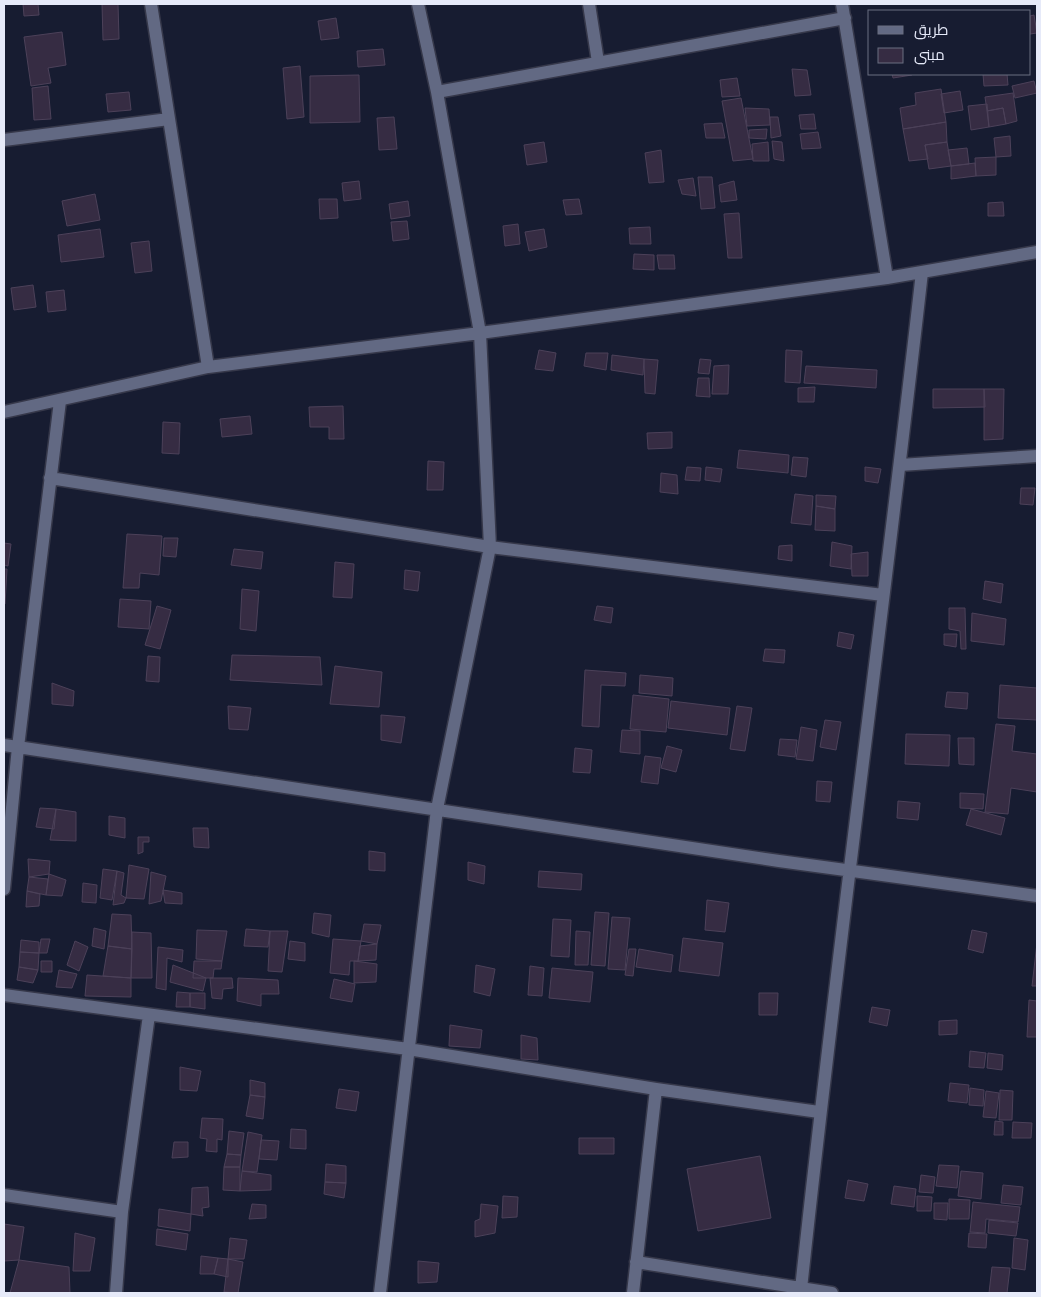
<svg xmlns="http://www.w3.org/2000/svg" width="1041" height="1297" viewBox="0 0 1041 1297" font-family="Ubuntu,Cairo,sans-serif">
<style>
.building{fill:#362c43;stroke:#4c4159}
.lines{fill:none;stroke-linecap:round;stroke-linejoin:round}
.minor-casing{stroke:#36384a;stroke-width:15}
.minor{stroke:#626983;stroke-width:12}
</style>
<rect width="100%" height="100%" fill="#171c31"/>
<path class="building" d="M23,4h15l1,11 -15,1z
M102,4h16l1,35 -16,1z
M1034,15l3,18 -7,1v-18z
M336,18l3,20 -18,2 -3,-19z
M62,32l4,33 -18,3 3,15 -20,3 -7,-49z
M383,49l2,16 -27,2 -1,-16z
M300,66l4,51 -17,2 -4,-51z
M792,69l15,1 4,25 -16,1z
M892,74h20v1l-19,3z
M983,74h24l1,11 -24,1z
M359,75l1,47 -50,1v-47z
M737,78l3,18 -18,1 -2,-17z
M1034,81l3,12 -22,5 -3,-12z
M48,86l3,33 -17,1 -2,-32z
M941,89l5,33 -43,7 -3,-21 16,-3 -1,-12z
M960,91l3,19 -19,3 -3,-19z
M129,92l2,18 -23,2 -2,-18z
M1013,93l4,28 -11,3 -3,-16 -16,3 -2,-14z
M741,98l12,61 -20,2 -11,-60z
M987,104l2,23 -18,3 -3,-24z
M745,108l24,1 1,16 -23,1z
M1003,108l3,16 -17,3 -2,-16z
M814,114l2,15h-15l-2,-14z
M394,117l3,32 -18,1 -2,-32z
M770,117h8l3,19 -10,2z
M946,122l1,20 -22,3 3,14 -19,2 -6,-32z
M722,123l3,15h-19l-2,-14z
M767,129l-1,10 -17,-1v-8z
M818,132l3,16 -19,1 -2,-15z
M1010,136l1,20 -15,1 -2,-19z
M772,141l10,1 2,19 -10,-2z
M544,142l3,20 -20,3 -3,-20z
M768,142l1,19h-16l-1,-17z
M947,142l4,24 -22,3 -4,-24z
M967,148l2,16 -18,2 -3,-16z
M661,150l3,32 -15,1 -4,-30z
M996,157v18l-20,1 -1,-18z
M975,163l1,13 -25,3v-13z
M698,177h14l3,31 -14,1z
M693,178l3,18 -14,-2 -4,-14z
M359,181l2,18 -17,2 -2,-18z
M734,181l3,19 -16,2 -2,-17z
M95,194l5,26 -33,6 -5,-25z
M319,199h18l1,19 -18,1z
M579,199l3,15 -16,1 -3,-15z
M408,201l2,15 -19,3 -2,-15z
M1003,202l1,14h-16v-13z
M739,213l3,45h-14l-4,-44z
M407,221l2,18 -16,2 -2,-19z
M518,224l2,20 -15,2 -2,-20z
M650,227l1,17h-21l-1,-16z
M100,229l4,28 -43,5 -3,-27z
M544,229l3,18 -18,4 -4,-19z
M149,241l3,30 -17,2 -4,-30z
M634,254l20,1v15l-21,-1z
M657,255h17l1,14h-16z
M33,285l3,22 -22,3 -3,-22z
M64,290l2,20 -18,2 -2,-20z
M539,350l17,3 -3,18 -18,-2z
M786,350l16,1 -2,32 -15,-1z
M586,353h22l-2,17 -22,-4z
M612,355l32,4 -1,16 -32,-5z
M644,359l14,1 -3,34 -10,-1z
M700,359l11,1 -2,14 -11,-1z
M729,365l-1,29h-16l2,-28z
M806,366l71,4 -1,18 -72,-5z
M698,378h11l1,19 -14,-1z
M815,387l-1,15h-16v-14z
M933,389h51l1,18 -52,1z
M984,389h20l-1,50 -19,1z
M343,406l1,33h-15v-12h-19l-1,-20z
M250,416l2,18 -30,3 -2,-18z
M163,422l17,1 -1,31 -17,-1z
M672,432v16l-24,1 -1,-16z
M739,450l50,5 -1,18 -51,-5z
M793,457l15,1 -2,19 -15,-2z
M428,461l16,1 -1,28h-16z
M687,467l14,1 -1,13 -15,-1z
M706,467l16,2 -2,13 -15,-2z
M865,467l16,2 -3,14 -13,-2z
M661,473l16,2 1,19 -18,-2z
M1021,488h14l-2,17 -13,-1z
M795,494l18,2 -2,29 -20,-2z
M816,495l20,1 -1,13 -19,-3z
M816,506l19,3v22l-20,-1z
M127,534l35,2 -3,39 -19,-2 -1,15h-16z
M164,538h14l-2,19 -13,-1z
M832,542l20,4 -1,23 -21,-3z
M4,543l7,1 -3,22 -4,-1z
M792,545v16l-14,-2 1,-13z
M234,549l29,3 -2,17 -30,-4z
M868,552v24h-16l-1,-22z
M335,562l19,2 -2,34 -19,-1z
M4,569h3l-2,35h-1z
M405,570l15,2 -2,19 -14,-2z
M985,581l18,3 -2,19 -18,-4z
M242,589l17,2 -3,40 -16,-2z
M120,599l31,2 -2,28 -31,-2z
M157,606l14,4 -11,39 -15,-4z
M597,606l16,2 -2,15 -17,-3z
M949,608h16l1,41h-5l-1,-18 -11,-2z
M972,613l34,6 -2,26 -33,-4z
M839,632l15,3 -3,14 -14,-3z
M944,634h13l-1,13 -12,-2z
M765,649l20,1 -1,13 -21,-2z
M232,655l88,2 2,28 -92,-5z
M148,656l12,1 -1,25 -13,-1z
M335,666l47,6 -3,35 -49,-3z
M585,670l41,3 -1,13 -24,-1 -2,42 -17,-1z
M640,675l33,3 -1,18 -33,-3z
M52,683l22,8 -1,15 -21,-2z
M1000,685l37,3v32l-39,-2z
M947,692l21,1 -1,16 -22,-2z
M633,695l36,4 -3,33 -36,-3z
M671,701l59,7 -3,27 -59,-7z
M228,706l23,2 -3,22 -19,-1z
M737,706l15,2 -7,43 -15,-2z
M381,715l24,2 -4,26 -20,-3z
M825,720l16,2 -5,28 -16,-3z
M996,724l19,2 -3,25 25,3v38l-26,-4 -3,26 -23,-2z
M801,727l16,3 -4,31 -17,-2z
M622,730l18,1v23l-20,-2z
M906,734l44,1 -1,31 -44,-2z
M958,738h16v27l-15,-1z
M780,739l17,1 -2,17 -17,-2z
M667,746l15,4 -6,22 -15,-4z
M575,748l17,2 -2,23 -17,-1z
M645,756l16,2 -3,26 -17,-2z
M817,781l15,1 -2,20 -14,-1z
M960,793l24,1 -1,15 -23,-1z
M898,801l22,2 -2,17 -21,-2z
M40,808l16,1 -2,20 -18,-2z
M56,809l20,3v29l-26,-1z
M971,809l34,9 -4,17 -35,-10z
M109,816l16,2v20l-16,-3z
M193,828h15l1,20 -15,-1z
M138,837h11v5h-6v10l-5,2z
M369,851l16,2v18l-16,-1z
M28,859l22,2 -1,13 -20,3z
M468,862l17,4 -1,18 -16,-4z
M129,865l20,4 -5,30 -18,-1z
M103,869l14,2 -5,29 -12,-2z
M117,871l7,2 -3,22 5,3 -2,5 -11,2z
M539,871l43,3 -1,16 -43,-3z
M151,872l15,4 -5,25 -12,3z
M49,874l17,6 -4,16 -16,-1z
M29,877l19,2 -2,16 -19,-4z
M83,883l14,2 -1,18 -14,-1z
M163,890l19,3v11l-17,-1z
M27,891l13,3 -1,12 -13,1z
M707,900l22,3 -4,29 -20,-2z
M595,912l14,1 -4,53 -14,-1z
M314,913l17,2 -2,22 -17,-4z
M112,914l19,1 1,34 -24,-3z
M612,917l18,1 -5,52 -17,-1z
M553,919l18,1 -2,37 -18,-1z
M364,924l17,1 -4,19 -16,-3z
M94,928l12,3 -2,18 -12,-3z
M246,929l24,2 -2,16 -24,-1z
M197,930l30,1 -5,30 -26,-2z
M972,930l15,3 -4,20 -15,-4z
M270,931h18l-6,41 -14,-1z
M576,931l14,1 -2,33h-13z
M132,932l19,1 1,45h-21z
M683,938l40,5 -4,33 -40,-5z
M41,939h9l-3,14h-8z
M333,939l28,2 -3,20h-8l-1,14 -19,-2z
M21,940l18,2v11l-19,-1z
M75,941l13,6 -9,24 -12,-6z
M290,941l15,2v18l-17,-2z
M1037,943v43h-5z
M377,944l-1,16 -18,1 2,-15z
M108,946l24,3 -1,29 -28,-2z
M158,947l25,3 -1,12 -15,-4 -1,32 -10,-2z
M629,949h7l-3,27 -8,-1z
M639,949l34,6 -2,17 -35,-5z
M20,952l19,1 -1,17 -19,-3z
M41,961h11v11h-11z
M194,961h28l-1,8h-7l-1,9h-20z
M354,961l23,3 -1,18 -22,1z
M173,965l33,13 -3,13 -33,-9z
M476,965l19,4 -5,27 -16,-4z
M530,966l14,2 -2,28 -14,-1z
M19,967l19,3 -5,13 -16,-3z
M552,968l41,4 -3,30 -41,-4z
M59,970l18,4 -5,14 -16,-1z
M87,975l44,3v19l-46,-1z
M210,978h22l1,10 -10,1 -1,10 -10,-1z
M238,978l40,2 1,14h-18v12l-24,-5z
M334,979l21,5 -3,18 -22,-4z
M177,992l13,1v14h-14z
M190,993h15v16l-15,-2z
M759,993h19l-1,22h-18z
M1029,1000l8,1v36h-10z
M872,1007l18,3 -3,16 -18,-4z
M957,1020v14l-18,1v-14z
M450,1025l32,5 -2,18 -31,-2z
M521,1035l16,3 1,22 -17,-1z
M970,1051l16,2 -2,15 -15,-1z
M988,1053l15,2 -1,15 -15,-2z
M180,1067l21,4 -4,20 -17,-1z
M250,1080l15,3v14l-15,-2z
M950,1083l19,2 -2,18 -19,-2z
M970,1088l14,2 -1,16 -14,-1z
M339,1089l20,3 -3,19 -20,-3z
M1000,1090l13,1 -1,29h-13z
M986,1091l13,2 -3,25 -13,-1z
M250,1095l15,2 -2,22 -17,-3z
M202,1118l21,1 -1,21 -5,-1v13l-11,-1 1,-12 -7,-1z
M995,1121l8,1v13h-9z
M1013,1122l19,1 -1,15h-19z
M291,1129l15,1v19l-16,-1z
M229,1131l15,2 -3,22 -14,-1z
M248,1132l14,3 -5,37 -15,-1z
M579,1138h35v16h-35z
M261,1140l18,1 -2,19 -18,-1z
M174,1142h14v15l-16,1z
M227,1154l14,1 -1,12h-16z
M760,1156l11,62 -73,13 -11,-62z
M326,1164l20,2v17l-21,-1z
M939,1165l20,1 -2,22 -21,-2z
M224,1167h16v24l-17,-1z
M242,1171l29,4v15l-31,1z
M961,1171l22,2 -2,26 -23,-3z
M921,1175l14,2 -2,16 -14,-1z
M848,1180l20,4 -4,17 -19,-3z
M325,1182l21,1 -2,15 -20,-4z
M1003,1185l20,2 -2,18 -20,-2z
M894,1186l22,3 -2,18 -23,-3z
M208,1187l1,20 -7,1 1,8 -12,-2 1,-26z
M503,1196l15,1 -1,20 -15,1z
M917,1196l15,1 -1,14h-14z
M949,1199l21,1 -1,19h-20z
M973,1202l47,5 -2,15 -32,-3 -1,14 -15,-1z
M934,1203h14l-1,17 -13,-1z
M252,1204l14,1v13l-17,1z
M481,1204l17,2 -3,27 -20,4v-16l5,-2z
M159,1209l32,5 -1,17 -32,-5z
M989,1220l29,3 -2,13 -28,-3z
M4,1224l20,3 -5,33 -15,1z
M157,1229l31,5 -2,16 -30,-5z
M75,1233l20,5 -5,33h-17z
M969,1233l18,1 -1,14 -18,-1z
M230,1238l17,2 -3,19h-16z
M1014,1238l14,2 -3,30 -13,-2z
M201,1256l17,2 -4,16h-14z
M218,1258l10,1v18l-14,-3z
M228,1259l15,3 -5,31 -14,-1z
M19,1260l50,7 1,26h-60z
M418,1261l21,2 -2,19 -19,1z
M992,1267l18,1 -3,25h-18z"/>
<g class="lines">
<g class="minor-casing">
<path id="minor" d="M151,4l57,363
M589,4l9,58
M842,4l45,274
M437,92l408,-74
M4,140l165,-21
M4,412l204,-45 272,-34 407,-55 150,-26
M900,465l137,-9
M50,478l440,69 393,48
M4,745l775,116 258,35
M4,889l14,-142 42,-346
M4,995l404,54 248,40 163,23
M4,1195l118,17
M636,1262l196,31
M801,1289c36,-340 83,-678 121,-1017
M116,1293l6,-81 27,-197
M380,1293l57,-484 53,-262 -10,-214 -43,-241 -19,-88
M633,1293l23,-204"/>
</g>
<use href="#minor" class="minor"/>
</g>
<rect width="1041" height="1297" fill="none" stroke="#e6eaf9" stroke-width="10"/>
<rect x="868" y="10" width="162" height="65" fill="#171c31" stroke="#6a6e81"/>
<rect x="878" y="26" width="25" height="8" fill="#626983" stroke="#6a6e81"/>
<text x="914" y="35" font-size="15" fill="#e6eaf9">طريق</text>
<rect x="878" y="48" width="25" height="15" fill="#362c43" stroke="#6a6e81"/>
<text x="914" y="60" font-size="15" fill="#e6eaf9">مبنى</text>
</svg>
